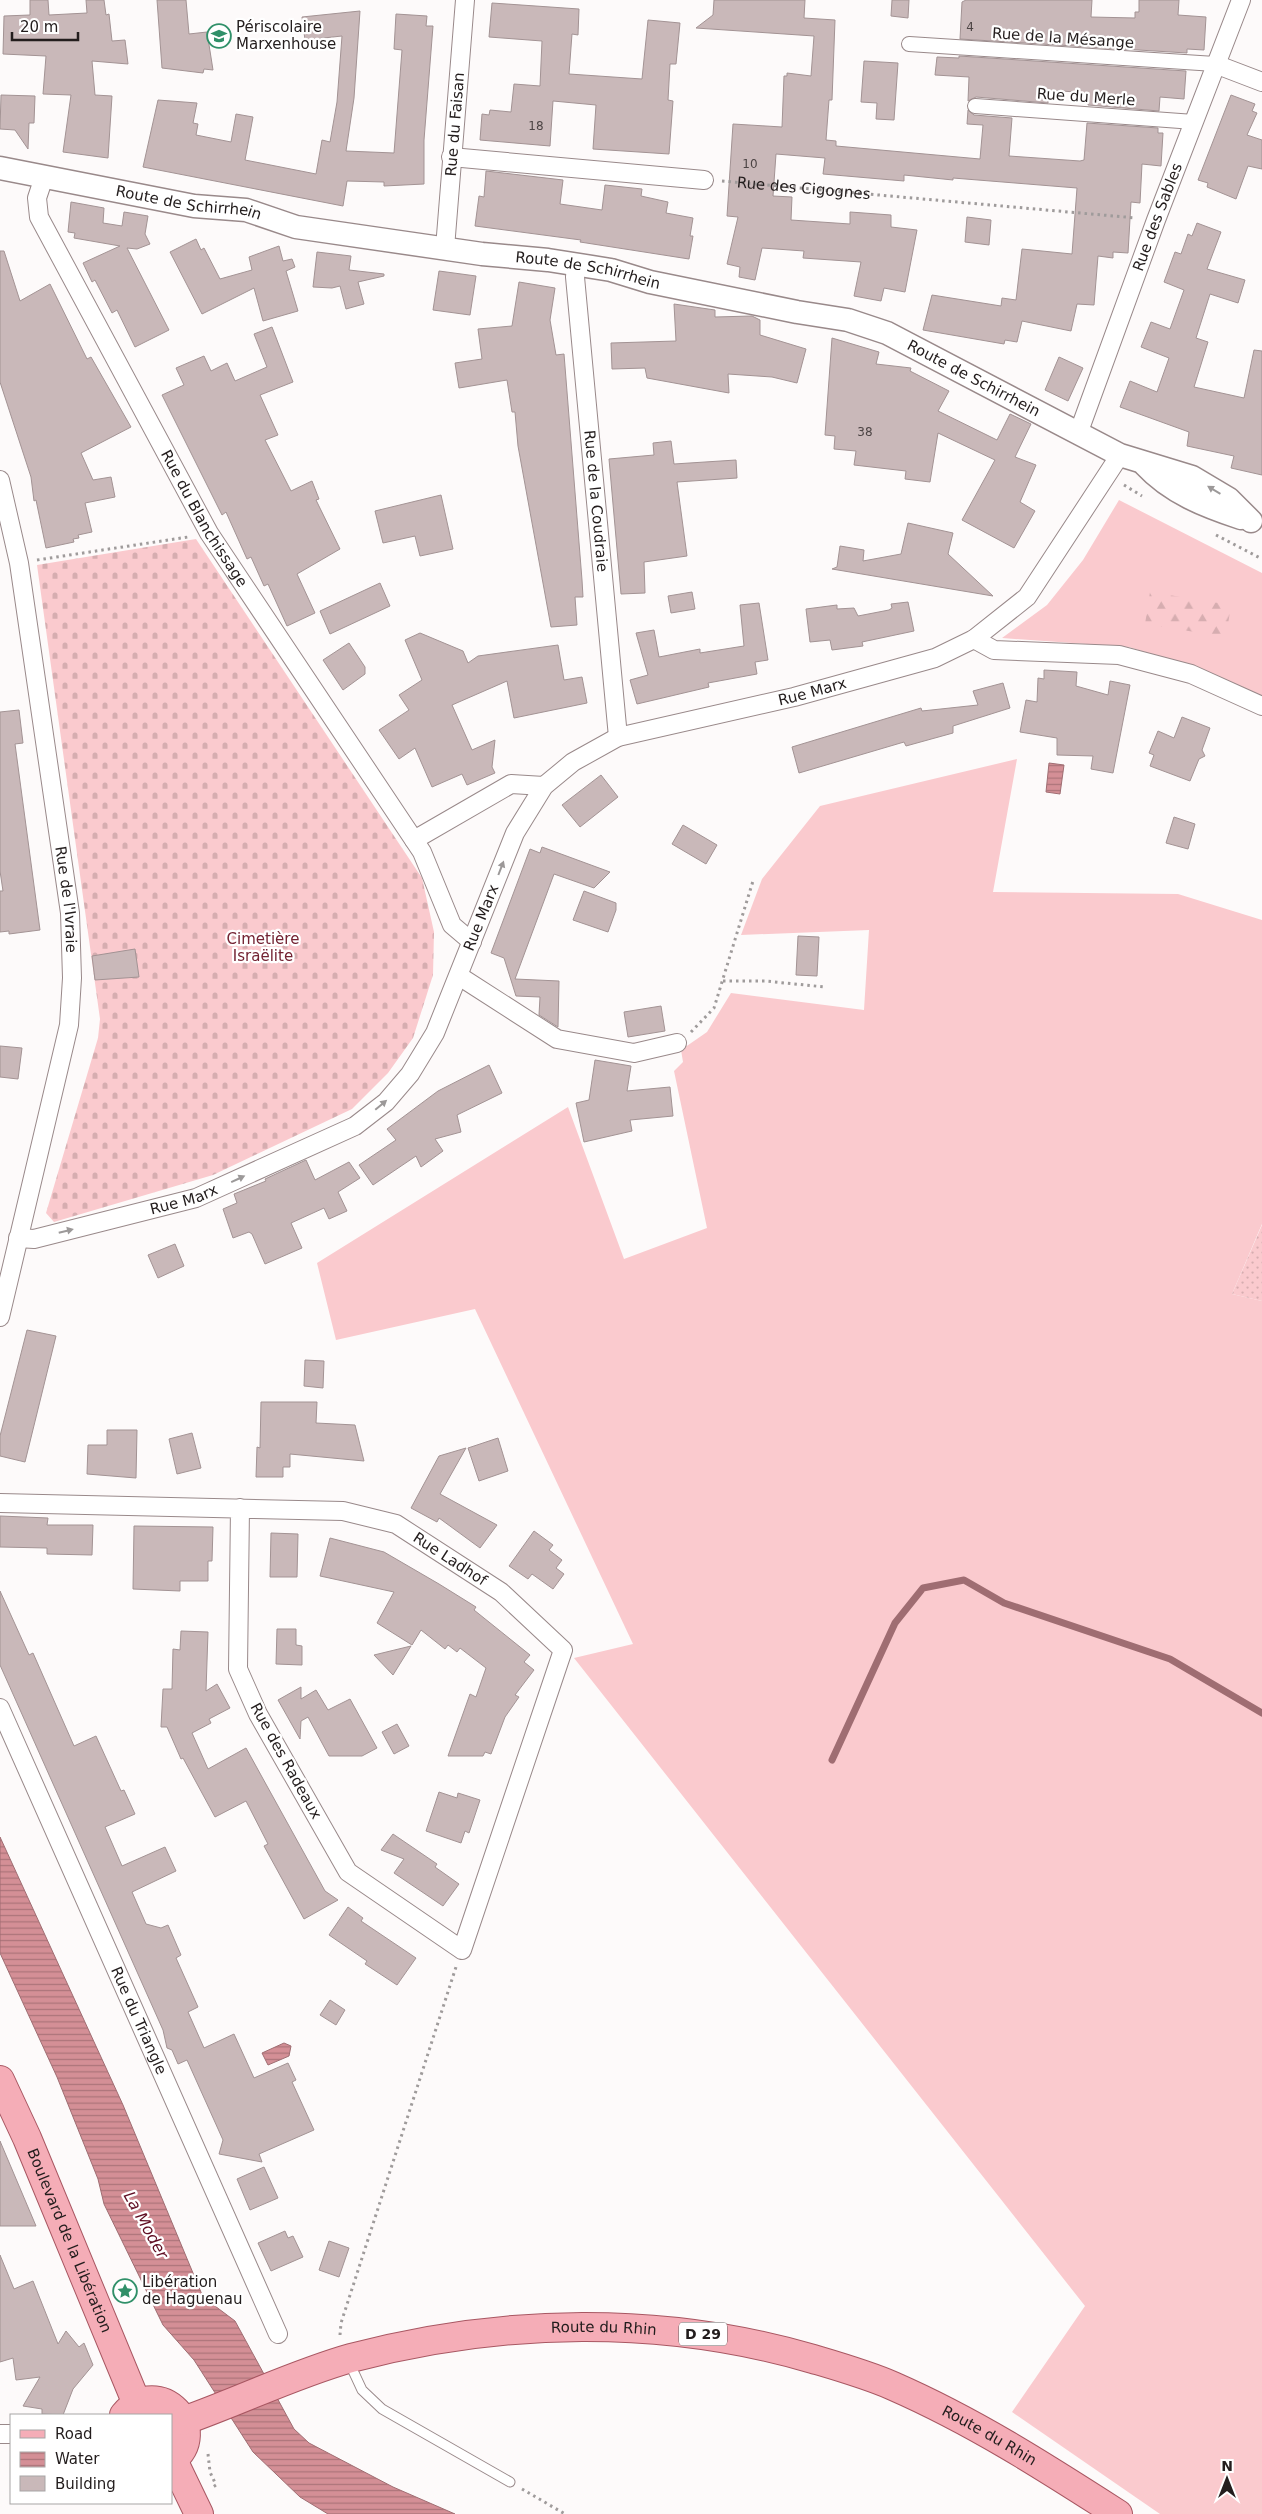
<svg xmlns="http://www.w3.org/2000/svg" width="1262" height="2514" viewBox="0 0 1262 2514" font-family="'DejaVu Sans',sans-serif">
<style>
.grass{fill:#facace}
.forest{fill:url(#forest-firs)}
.cemetery{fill:url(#cemetery-stones)}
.park{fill:url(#park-dots)}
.water{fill:url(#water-rules);stroke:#9f6d72}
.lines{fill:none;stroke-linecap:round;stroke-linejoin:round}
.stream{stroke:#9f6d72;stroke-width:7}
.building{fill:#c9b8b9;stroke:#a39394}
.service-casing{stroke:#99898a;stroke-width:11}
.pedestrian-casing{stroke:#99898a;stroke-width:16}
.minor-casing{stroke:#99898a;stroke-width:20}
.tertiary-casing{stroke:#99898a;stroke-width:25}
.primary-casing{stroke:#a85762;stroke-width:30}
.path{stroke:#9f9b9b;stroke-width:3;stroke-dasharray:2.5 4;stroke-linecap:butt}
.service{stroke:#fff;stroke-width:9}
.pedestrian{stroke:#fff;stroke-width:14}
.minor{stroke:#fff;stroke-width:18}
.tertiary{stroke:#fff;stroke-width:22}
.primary{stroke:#f5adb7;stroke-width:28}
.oneway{fill:#9c9999}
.labels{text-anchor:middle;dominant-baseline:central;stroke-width:4.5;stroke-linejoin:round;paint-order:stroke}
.number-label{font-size:12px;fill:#4c4444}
.shield{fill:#fff;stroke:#656161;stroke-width:1}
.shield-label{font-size:14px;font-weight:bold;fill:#231d1d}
.poi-label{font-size:15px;fill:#231d1d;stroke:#fff;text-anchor:start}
.street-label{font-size:15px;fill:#231d1d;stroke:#fff}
.park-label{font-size:15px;fill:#732232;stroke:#fff}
.water-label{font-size:16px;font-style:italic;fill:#5f0d22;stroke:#fff}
</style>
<defs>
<pattern id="forest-firs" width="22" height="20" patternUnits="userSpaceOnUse" patternTransform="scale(1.25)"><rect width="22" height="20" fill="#facace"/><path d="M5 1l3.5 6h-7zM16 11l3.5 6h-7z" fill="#d6adb0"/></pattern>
<pattern id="cemetery-stones" width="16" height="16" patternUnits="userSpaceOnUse" patternTransform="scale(1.25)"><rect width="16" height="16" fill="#facace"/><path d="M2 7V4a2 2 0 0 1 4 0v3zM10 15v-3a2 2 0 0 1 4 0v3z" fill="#d6adb0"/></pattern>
<pattern id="park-dots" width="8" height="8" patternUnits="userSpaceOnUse" patternTransform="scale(1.25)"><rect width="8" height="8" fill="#facace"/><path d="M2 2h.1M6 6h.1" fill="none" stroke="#d6adb0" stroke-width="1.8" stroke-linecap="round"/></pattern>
<pattern id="water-rules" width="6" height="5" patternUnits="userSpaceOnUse" patternTransform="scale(1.25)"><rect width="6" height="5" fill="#d48f96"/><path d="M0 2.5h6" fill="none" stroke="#ac747a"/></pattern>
</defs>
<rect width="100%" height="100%" fill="#fdfafa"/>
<path class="grass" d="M1119,500l143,73v128l-73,-35 -60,-19 -127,-9 45,-33 36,-45z
M1017,759l-24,133 185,2 84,26v304l-30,70 30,7v1213h-102l-148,-102 73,-106 -511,-648 59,-14 -158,-335 -139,31 -19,-77 251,-156 56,152 83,-31 -33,-157 9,-9 -2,-12 26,-18 24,-39 133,17 5,-80 -128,5 21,-56 58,-73z"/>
<path class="forest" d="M1150,592l81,13 -5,32 -81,-13z"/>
<path class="cemetery" d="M196,539l226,339 12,54 -1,43 -20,63 -25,35 -36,36 -139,66 -159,47 -8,-9 52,-175 2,-19 -63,-454z"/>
<path class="park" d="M1262,1225v76l-30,-7z"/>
<path class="water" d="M1049,763l15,2 -4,29 -14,-2z
M0,1837l123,268 80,192 32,24 59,108 15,14 84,44 62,27h-127l-28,-17 -47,-45 -59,-92 -31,-35 -59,-121 -6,-25 -41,-102 -57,-124z
M284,2043l7,3 -2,10 -21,9 -6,-12z"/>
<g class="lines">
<path class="stream" d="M832,1760l63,-137 28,-35 41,-8 40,23 166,56 92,54"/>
</g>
<path class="building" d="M30,0h18l1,15 38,-2 -1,-13h18l2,15 3,-1 3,27 13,-1 3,24 -36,-3 3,34 17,1 -4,62 -45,-6 8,-57 -28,-1 3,-38 -43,-2 1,-38 26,-1z
M157,0h29l3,34 18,-2 6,38 -9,-1 -1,4 -41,-5z
M714,0h91l-1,18 31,2 -3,80h-3l-3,40 10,1v5l144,13 3,-34 -16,-1 1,-14 6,5 38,3 -3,38 71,5 4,-1 3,-37 71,5v5h5l-2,33 -19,-2 -2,39 -9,-1 -3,51 -15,-1v6l-15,-2 -4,49 -17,-1 -6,27 -49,-10 -5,21 -12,-2 -1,4 -81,-14 9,-35 69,11 1,-8 14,2 6,-51 50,5 5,-66 -124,-10v2l-49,-5v6l-81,-7 2,-16 -49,-4 -3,42 19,1 -1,23 59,4v-12l41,3v12l26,3 -12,62 -21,-4 -3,13 -27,-5 7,-34 -58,-4 1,-7 -42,-3 -7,32 -16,-3 1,-10 -13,-3 11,-47 -11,-1 6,-92 49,3 2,-51h3v-3l24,3 3,-40 -118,-8 17,-13z
M892,0h17l-1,18 -17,-2z
M966,0h126l-1,17 44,1v-6h4v-12h40l-1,15 28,2 -2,33 -17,-1v4l-227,-14 2,-37z
M492,3l87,6 -1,26 -6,-1 -3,40 73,5 6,-59 32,3 -4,41h-6l-2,36 5,1 -4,53 -76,-5 3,-44 -43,-4 -3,45 -70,-6 2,-26 7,1 1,-5 21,2 3,-28 26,2 2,-45 -53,-4z
M360,11l-6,87 -8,53 48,2 8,-103 -8,-1 2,-35 31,2 -1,10h7l-9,114v44l-40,2v-4l-37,-1 -4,25 -200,-39 15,-67 39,3 -4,20 5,1 -2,11 35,7 5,-28 17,3 -8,43 71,14 6,-34 8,2 7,-40 5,-66 -37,4 -3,-23z
M959,56l227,15 -2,28 -24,-2 -1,14 -71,-6v-12l-39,-3 -1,13 -72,-6 -8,4 1,-24 -34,-2 2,-18 22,1z
M864,61l34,2 -4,57 -18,-1 1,-16 -16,-1z
M1,95l34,1 -1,27h-5l-1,26 -13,-19 -15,-1z
M1231,95l24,9 -3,7 5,2 -10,22 15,5v29l-14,-3 -12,33 -29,-12 1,-4 -10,-3z
M486,171l77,9 -3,24 42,6 3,-25 37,4 -1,7 27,6 -2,11 27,5 -3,18h3l-4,23 -109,-17 1,-2 -106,-14 4,-30 5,1z
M71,202l33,6 -1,15 19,3 2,-14 24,4 -3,18 5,10 -13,5 -10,-1 42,82 -34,17 -18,-37 -5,3 -17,-33 -3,2 -9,-19 37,-17 -46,-8 1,-5 -7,-1z
M967,217l24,3 -2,25 -24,-3z
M1197,223l24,9 -14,37 38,11 -7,23 -28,-9 -14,44 12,4 -14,45 50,11 10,-48 8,1v124l-31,-7 3,-12 -47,-10 2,-14 -69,-25 10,-26 27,11 12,-34 -28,-11 10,-25 19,7 14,-39 -20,-8 11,-30 6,2 7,-20 4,2z
M196,239l5,11 3,-2 16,31 32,-9 -3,-13 30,-11 4,15 9,-2 3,8 -9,4 12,40 -35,10 -9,-33 -52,26 -32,-62z
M0,251h4l16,50 30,-17 37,75 4,-2 40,70 -50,26 12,27 18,-3 4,20 -30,6 7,29 -14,3 1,3 -6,1 1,3 -28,6 -10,-48 -2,1 -3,-24 -31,-95z
M317,252l34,4 -2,14 35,4v2l-26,6 6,22 -18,5 -6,-23 -8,2 -19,-1z
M439,271l37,5 -6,39 -37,-5z
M519,282l36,6 -5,32 6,35 8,-1 18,226 1,17h-8l2,28 -26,2 -33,-181 -3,-34h-3l-5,-32 -48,8 -4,-25 27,-4 -4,-30 34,-3z
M674,304l41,6v7l37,-1 8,4v15l46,14 -9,34 -25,-6 -44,-3 1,19 -82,-15 -2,-10 -33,1 -1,-26 65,-2z
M272,327l21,55 -33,13 18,40 -13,5 26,51 21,-10 7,18 -3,1 24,49 -43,25 18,39 -28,13 -19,-42 -4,2 -13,-29 -4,2 -21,-47 -4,3 -60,-120 22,-10 -8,-17 28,-12 7,15 16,-8 8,18 32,-14 -13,-33z
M832,338l47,14 -3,12 35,4 -1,3 39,20 -11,20 59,29 13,-26 21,10 -16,33 21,8 -16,37 15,9 -21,37 -52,-28 33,-60 -57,-27 -8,49 -25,-3 1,-8 -52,-6 2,-14 -22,-2 1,-13 -10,-1z
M1059,357l24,11 -15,33 -23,-11z
M671,441l3,23 62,-4 1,18 -60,4 10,74 -43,6 1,31 -24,1 -12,-135 45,-4 -1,-12z
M441,495l12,54 -33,7 -5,-20 -32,7 -8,-32z
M908,523l45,10 -5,21 45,42 -161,-27 5,-2 3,-21 24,4 -1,11 38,-7z
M380,583l10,23 -60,28 -10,-23z
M692,592l3,17 -24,4 -3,-17z
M908,602l6,29 -52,11 1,4 -31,4 -2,-10 -20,2 -4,-33 31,-4v4l17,-1 4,8 31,-6 3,-2 -1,-4z
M759,603l9,57 -13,2 2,12 -49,9 1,4 -72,17 -7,-24 18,-5 -12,-42 18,-3 5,27 41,-8v4l44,-7 -4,-41z
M420,633l43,18 5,12 10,-7 80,-11 6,35 18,-3 5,26 -73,15 -7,-37 -55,24 20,45 23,-10 -3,27 3,6 -28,12 -5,-11 -30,13 -17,-39 -16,11 -20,-29 30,-20 -10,-15 23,-15 -17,-40z
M349,643l16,24v7l-22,16 -20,-30z
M1044,670l33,2 -1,14 32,9 2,-14 20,4 -17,88 -22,-4 2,-13 -36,-1v-17l-37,-6 6,-32 11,2 1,-24 6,1z
M1003,683l7,25 -57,18v7l-47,13 -2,-4 -105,31 -7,-26 129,-39 1,3 56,-6 -5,-14z
M19,710l4,33 -8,1 25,186 -31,4v-3l-9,1v-41h3l-3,-20v-159z
M1182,717l28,11 -8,22 3,6 -6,3 -9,22 -40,-15 4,-11 -5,-2 9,-22 16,7z
M601,775l17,22 -38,30 -18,-22z
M1174,817l21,7 -7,25 -22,-6z
M683,825l34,20 -11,19 -34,-20z
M542,847l68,25 -16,16 -40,-14 -39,105 44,2 -1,46 -19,-12 1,-18 -24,-1 -12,-38 -13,-5 39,-104 10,4z
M584,891l32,12v7l-8,22 -35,-12z
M798,936l21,1 -2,39 -21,-1z
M135,949l4,28 -44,3 -3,-24z
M661,1006l4,25 -37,6 -4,-25z
M0,1046l22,2 -4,31 -18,-2z
M595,1060l36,6 -4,25 43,-4 3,29 -43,4 2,11 -48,11 -8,-39 13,-3z
M489,1065l13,28 -45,22 4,17 -26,7 8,12 -22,16 -5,-11 -43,29 -14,-20 37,-25 -9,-11 51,-38z
M306,1160l9,20 34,-18 11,16 -22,14 9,19 -18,8 -5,-11 -33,15 11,25 -37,16 -13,-30 -3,-2 -16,6 -10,-29 14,-6 -3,-9 32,-13 -1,-2z
M175,1244l9,22 -26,12 -10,-23z
M27,1330l29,6 -31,126 -25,-6v-20z
M305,1360l19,1 -1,27 -19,-2z
M261,1402h56l-1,21 39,2 9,36 -74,-7v13h-7v10h-27l1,-30 3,1z
M107,1430h30l-1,48 -49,-4 1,-29h19z
M192,1433l9,35 -24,6 -8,-35z
M498,1438l10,33 -29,10 -11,-33z
M466,1448l-26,46 57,31 -17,23 -41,-30 -2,4 -26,-14 28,-52z
M0,1516l48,2 -1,7h46l-1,30 -45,-1v-6l-47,-1z
M134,1526l79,1 -1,34h-4v20h-28v10l-47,-2z
M534,1531l19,14 -4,5 13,10 -6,8 8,6 -11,15 -21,-15 -4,5 -19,-13z
M271,1533l27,1 -1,43h-27z
M330,1538l54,14 55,32 37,23 -2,3 56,45 -6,7 10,8 -19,25 4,2 -14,20 -14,37 -6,-2 -2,4h-35l22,-62 6,3 10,-29 -26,-20 -3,4 -9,-7 -3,4 -24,-19 -9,15 -35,-22 17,-31 -74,-16z
M0,1591l29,64 4,-2 41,93 22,-10 25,55 3,-1 11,24 -30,13 17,39 43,-19 11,24 -44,21 14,32 15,4 7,-3 13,30 -5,3 22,49 -10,5 16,36 30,-14 20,44 34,-15 8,17 -4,2 22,48 -55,24 3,8 -43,-8 4,-14 -36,-80 -9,4 -6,-14 -5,-2 -4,-18 -163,-365z
M277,1629h19v16l6,1v19l-26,-1z
M181,1631l27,1 -2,59 11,-7 13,24 -21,11 2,4 -19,10 16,36 38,-21 79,143 13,9 -34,19 -40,-73 4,-2 -22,-43 -31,16 -32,-59 -2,1 -14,-32h-6l2,-38h9l1,-40 7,1z
M411,1646l-18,29 -19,-20z
M301,1687v12l15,-9 12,20 22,-11 27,49 -15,8h-33l-21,-39 -7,4 -1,18 -22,-39z
M397,1724l12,22 -15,8 -12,-22z
M439,1792l18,6 1,-5 22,7 -11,33 -4,-2 -4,12 -35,-12z
M393,1834l44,30 -2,3 24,17 -16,22 -49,-33 10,-14 -23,-9z
M348,1907l15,11 -2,3 55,37 -19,27 -32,-21 2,-3 -38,-26z
M330,2000l15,10 -9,15 -16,-10z
M0,2141l36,85h-36z
M264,2167l14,31 -28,12 -13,-31z
M285,2231l3,7 5,-2 10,21 -32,14 -13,-28z
M329,2241l20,7 -10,29 -20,-7z
M0,2255l14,34 19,-8 25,63 8,-13 13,16 5,-4 9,22 -20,24 -10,26 -21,-1v-5l-19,-3 17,-29 -24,3 -3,-22 -13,4z"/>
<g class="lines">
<g class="service-casing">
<path id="service" d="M349,2362l13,28 20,19 128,73"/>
</g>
<g class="pedestrian-casing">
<path id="pedestrian" d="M909,44l306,20
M975,106l219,16"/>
</g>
<g class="minor-casing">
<g id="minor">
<path d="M1215,64l47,18"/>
<path d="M451,157l253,23"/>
<path id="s2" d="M44,177l-7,21 2,19 170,316 213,319 30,73 20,17"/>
<path id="s3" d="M445,248l20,-248"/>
<path id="s4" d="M576,264l-1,13 43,460"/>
<path id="s5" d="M1078,434l78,-214 85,-220"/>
<path id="s6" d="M0,480l19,83 51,350 2,65 -3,47 -69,292"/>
<path d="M974,639l20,11 125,5 72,19 71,32"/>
<path d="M414,840l97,-56 33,2"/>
<path d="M459,976l98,63 77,14 43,-10"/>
<path id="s7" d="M18,1238l16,1 162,-41 159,-72 31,-24 24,-28 25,-41 80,-200 29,-47 29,-24 45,-25 176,-40 141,-39 39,-19 53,-42 93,-142"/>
<path id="s8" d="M0,1503l343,8 53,13 105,68 62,58 -101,300 -114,-78 -90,-158 -20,-45 2,-161"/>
<path id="s9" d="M0,1708l278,626"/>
<path d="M0,2434h11"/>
</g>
</g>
<g class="tertiary-casing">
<g id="tertiary">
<path id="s10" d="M0,168l194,38 52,4 50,17 186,27 66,6 63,10 39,12 147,30 51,8 39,13 233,122 72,22 37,22 22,22"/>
<path d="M1145,465c26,28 60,41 96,53"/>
</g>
</g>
<g class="primary-casing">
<g id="primary">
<path id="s11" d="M0,2080l27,58 110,266"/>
<path d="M124,2415c35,-42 88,16 47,46"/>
<path id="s12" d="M183,2421c57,-20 111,-47 168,-63 151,-40 312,-43 462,1 27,8 55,16 80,27 80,35 152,81 225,128"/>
<path d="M173,2460l26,54"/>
</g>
</g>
<g class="path">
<path id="s1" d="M722,181l414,37"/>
<path d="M1124,485l18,11"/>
<path d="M1216,535l46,24"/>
<path d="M37,560l151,-23"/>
<path d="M723,981h42l60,6"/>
<path d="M691,1032l23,-24 39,-127"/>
<path d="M340,2335l1,-12 115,-356"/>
<path d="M208,2454l2,18 6,13 -3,2"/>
<path d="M522,2489l43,25"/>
</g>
<use href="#service" class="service"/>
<use href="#pedestrian" class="pedestrian"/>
<use href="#minor" class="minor"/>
<use href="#tertiary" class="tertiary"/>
<use href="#primary" class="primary"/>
</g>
<defs><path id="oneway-solid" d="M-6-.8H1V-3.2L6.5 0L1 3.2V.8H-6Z" transform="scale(1.25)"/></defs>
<g class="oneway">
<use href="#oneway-solid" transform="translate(1214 490) rotate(-149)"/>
<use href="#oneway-solid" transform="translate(501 868) rotate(-69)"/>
<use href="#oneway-solid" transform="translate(381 1105) rotate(-40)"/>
<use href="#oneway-solid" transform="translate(238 1179) rotate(-25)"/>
<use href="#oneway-solid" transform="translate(66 1231) rotate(-14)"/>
</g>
<defs>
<g id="school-ring" transform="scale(1.25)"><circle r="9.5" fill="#fff" stroke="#309069" stroke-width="1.5"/><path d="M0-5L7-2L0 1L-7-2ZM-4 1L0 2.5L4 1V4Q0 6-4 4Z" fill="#309069"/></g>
<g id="sight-ring" transform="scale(1.25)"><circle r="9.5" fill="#fff" stroke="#309069" stroke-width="1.5"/><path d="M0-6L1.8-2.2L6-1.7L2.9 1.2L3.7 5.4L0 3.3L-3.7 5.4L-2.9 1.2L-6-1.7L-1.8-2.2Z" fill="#309069"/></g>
</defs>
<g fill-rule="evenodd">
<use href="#school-ring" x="219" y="36"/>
<use href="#sight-ring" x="125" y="2291"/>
</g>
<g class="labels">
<g class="number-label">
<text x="970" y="27">4</text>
<text x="536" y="126">18</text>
<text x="750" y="164">10</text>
<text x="865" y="432">38</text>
</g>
<rect class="shield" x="679" y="2322.5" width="48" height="23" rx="4"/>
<g class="shield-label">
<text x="703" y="2334">D 29</text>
</g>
<g class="poi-label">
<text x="236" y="27">Périscolaire<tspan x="236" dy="17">Marxenhouse</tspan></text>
<text x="142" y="2282">Libération<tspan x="142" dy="17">de Haguenau</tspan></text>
</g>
<g class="street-label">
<text transform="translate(1063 38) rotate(4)">Rue de la Mésange</text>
<text transform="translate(1086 97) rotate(4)">Rue du Merle</text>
<text stroke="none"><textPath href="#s3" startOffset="124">Rue du Faisan</textPath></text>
<text stroke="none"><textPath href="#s1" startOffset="82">Rue des Cigognes</textPath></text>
<text stroke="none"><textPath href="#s10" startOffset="192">Route de Schirrhein</textPath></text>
<text stroke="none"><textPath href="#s5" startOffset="231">Rue des Sables</textPath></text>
<text stroke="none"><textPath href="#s10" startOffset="598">Route de Schirrhein</textPath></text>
<text stroke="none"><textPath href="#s10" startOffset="1002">Route de Schirrhein</textPath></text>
<text stroke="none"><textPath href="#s4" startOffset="238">Rue de la Coudraie</textPath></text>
<text stroke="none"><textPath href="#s2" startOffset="385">Rue du Blanchissage</textPath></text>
<text stroke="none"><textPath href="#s7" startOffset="1041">Rue Marx</textPath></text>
<text stroke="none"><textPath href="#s6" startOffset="425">Rue de l'Ivraie</textPath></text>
<text stroke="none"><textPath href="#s7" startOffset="606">Rue Marx</textPath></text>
<text stroke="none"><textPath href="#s7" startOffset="171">Rue Marx</textPath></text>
<text stroke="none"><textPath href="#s8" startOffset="462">Rue Ladhof</textPath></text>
<text transform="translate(286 1761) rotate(61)">Rue des Radeaux</text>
<text stroke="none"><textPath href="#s9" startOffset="342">Rue du Triangle</textPath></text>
<text stroke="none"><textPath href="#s11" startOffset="175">Boulevard de la Libération</textPath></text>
<text stroke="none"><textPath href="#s12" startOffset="435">Route du Rhin</textPath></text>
<text stroke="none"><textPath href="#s12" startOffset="840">Route du Rhin</textPath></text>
</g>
<g class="park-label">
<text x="263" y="939">Cimetière<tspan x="263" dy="17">Israëlite</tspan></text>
</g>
<g class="water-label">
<text transform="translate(146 2225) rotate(61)">La Moder</text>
</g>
</g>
<rect x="10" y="2414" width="162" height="90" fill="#ffffff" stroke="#a7a5a5"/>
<rect x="20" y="2430" width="25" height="8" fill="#f5adb7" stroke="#a7a5a5"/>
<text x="55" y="2439" font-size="15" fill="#231d1d">Road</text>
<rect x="20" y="2452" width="25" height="15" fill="url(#water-rules)" stroke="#a7a5a5"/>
<text x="55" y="2464" font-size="15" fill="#231d1d">Water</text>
<rect x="20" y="2476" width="25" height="15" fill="#c9b8b9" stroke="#a7a5a5"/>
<text x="55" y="2489" font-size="15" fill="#231d1d">Building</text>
<g transform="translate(1227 2479)" stroke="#ffffff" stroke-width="4" paint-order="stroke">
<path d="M0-4L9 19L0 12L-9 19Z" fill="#231d1d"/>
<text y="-8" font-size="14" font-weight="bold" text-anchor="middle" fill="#231d1d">N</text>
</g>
<path d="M12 32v8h66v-8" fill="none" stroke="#231d1d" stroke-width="2.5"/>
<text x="20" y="32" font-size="15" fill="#231d1d" stroke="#ffffff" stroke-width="4" paint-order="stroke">20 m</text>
</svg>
